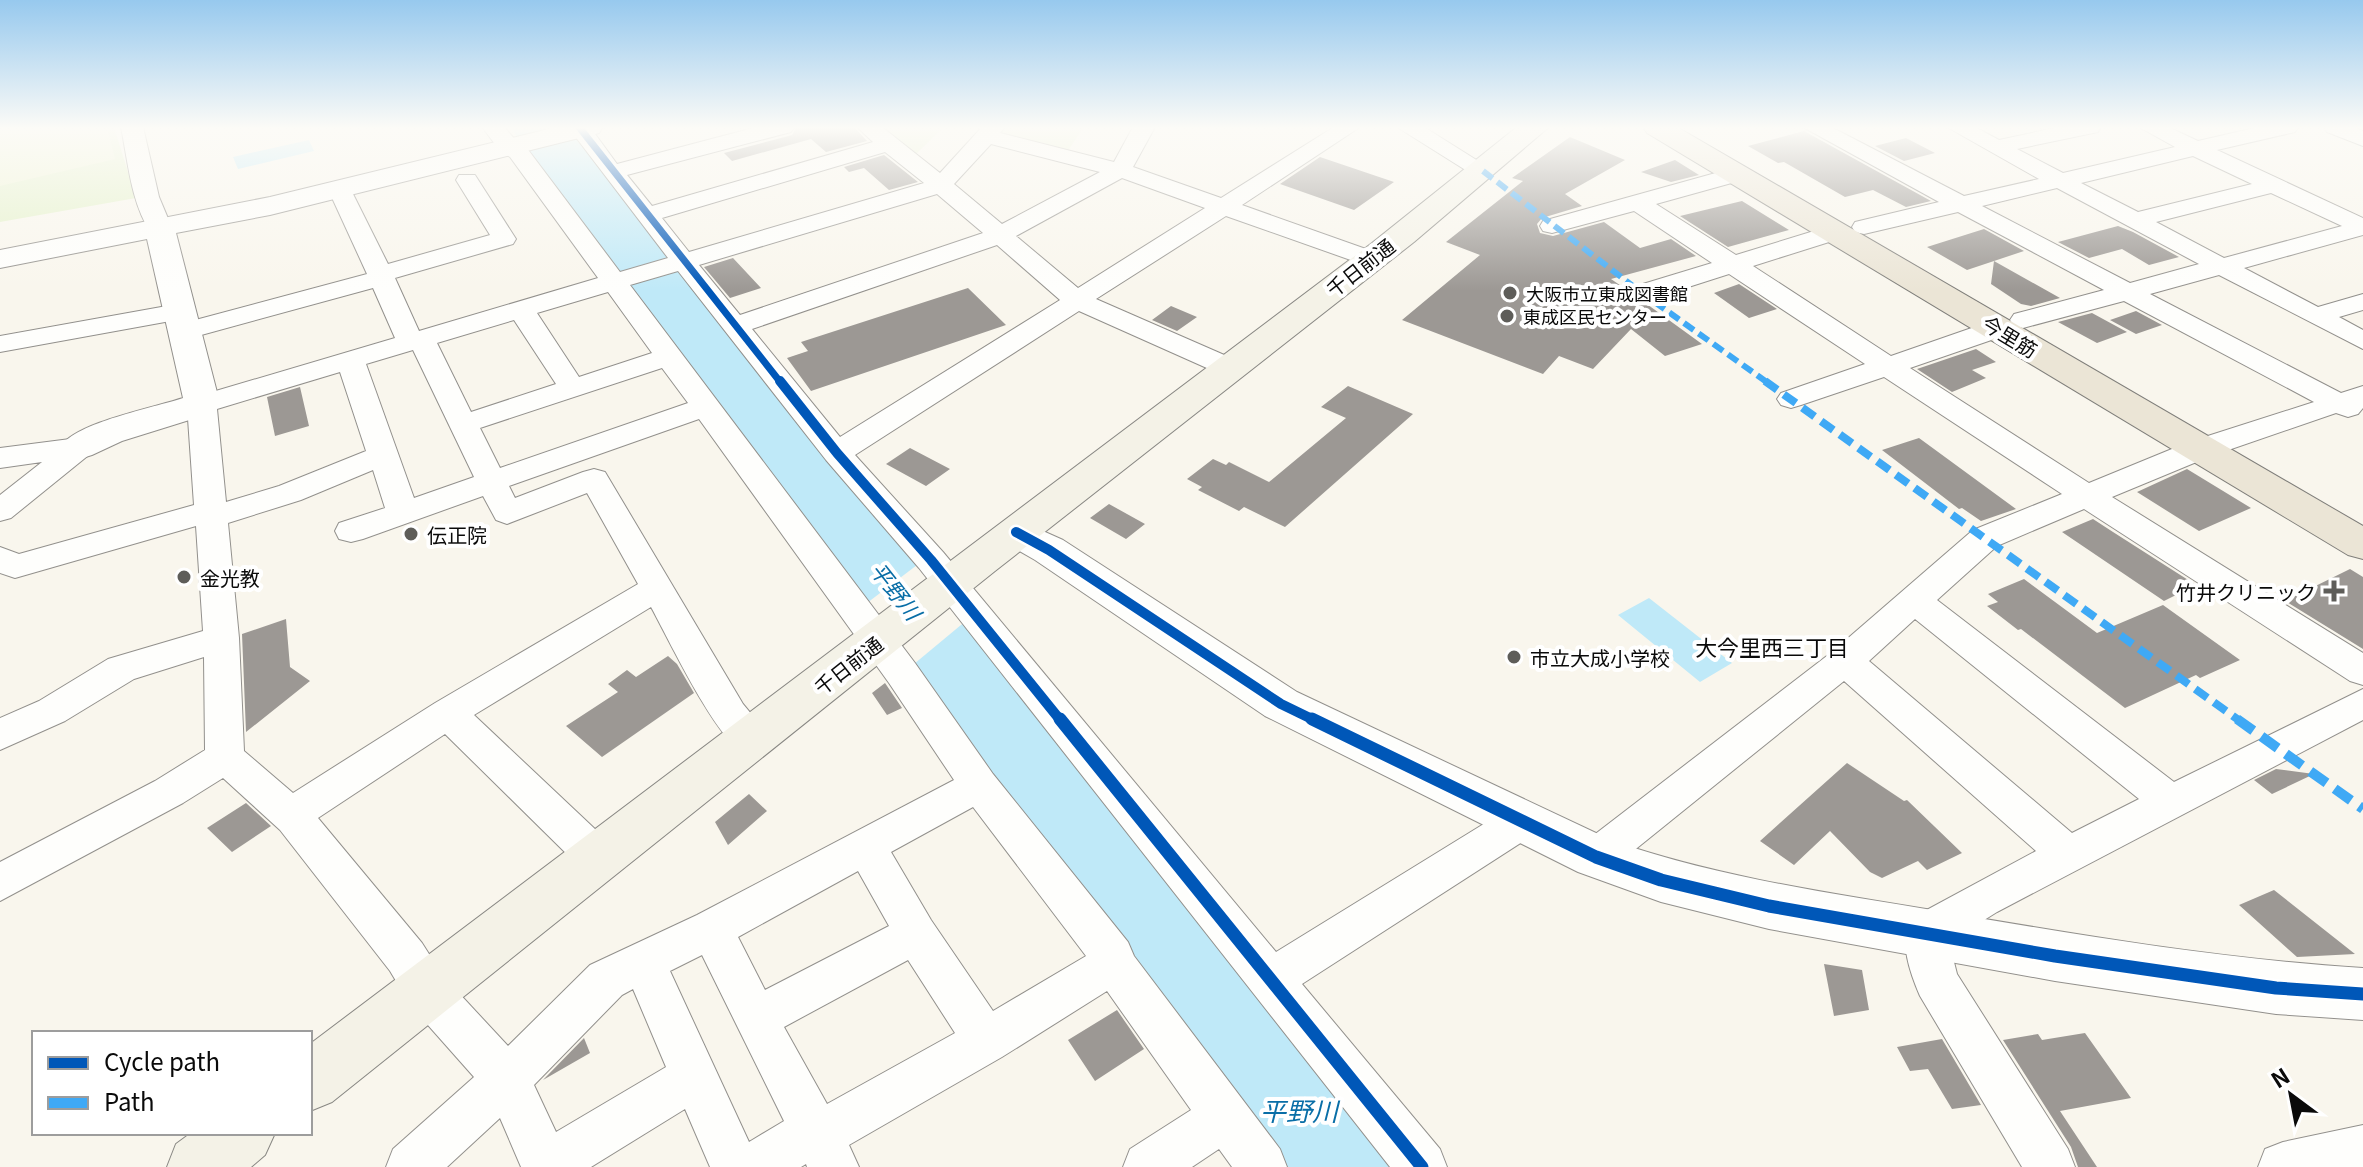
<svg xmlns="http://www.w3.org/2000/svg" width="2363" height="1167" viewBox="0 0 2363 1167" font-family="Georgia,'Noto Sans JP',serif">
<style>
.green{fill:#e4f1ca}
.pitch{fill:#eff4d4}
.water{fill:#bfe9f8}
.pier{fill:#f9f6ed}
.building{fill:#9c9894}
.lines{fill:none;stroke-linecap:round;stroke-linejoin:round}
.minor-casing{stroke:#92908c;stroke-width:2}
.tertiary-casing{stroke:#92908c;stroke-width:2}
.secondary-casing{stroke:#888783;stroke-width:2}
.primary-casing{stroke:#7f7e7a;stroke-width:2}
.minor{fill:#fefefc;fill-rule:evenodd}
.tertiary{fill:#fefefc;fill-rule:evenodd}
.secondary{fill:#f4f2e7;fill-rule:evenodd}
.primary{fill:#ebe5d6;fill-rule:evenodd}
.quiet-far2{stroke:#3fa9f5;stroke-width:6;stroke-dasharray:12 6;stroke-linecap:butt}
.quiet-far1{stroke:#3fa9f5;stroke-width:8;stroke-dasharray:15 8;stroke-linecap:butt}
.quiet{stroke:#3fa9f5;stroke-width:10;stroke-dasharray:20 10;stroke-linecap:butt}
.cycleway-far2-casing{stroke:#fff;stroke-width:11}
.cycleway-far1-casing{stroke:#fff;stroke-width:15}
.cycleway-casing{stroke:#fff;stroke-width:18}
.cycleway-far2{stroke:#0057b8;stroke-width:7}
.cycleway-far1{stroke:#0057b8;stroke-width:10}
.cycleway{stroke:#0057b8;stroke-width:13}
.poi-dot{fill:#5e5d59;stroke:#fff;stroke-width:3}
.labels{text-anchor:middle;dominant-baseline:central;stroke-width:8;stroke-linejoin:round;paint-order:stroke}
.far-poi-label{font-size:18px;fill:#0a0a0a;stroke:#fff;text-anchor:start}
.street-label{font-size:20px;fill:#0a0a0a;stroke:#fff}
.poi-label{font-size:20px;fill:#0a0a0a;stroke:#fff;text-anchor:start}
.water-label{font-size:22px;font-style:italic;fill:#096ea7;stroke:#fff}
.neighbourhood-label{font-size:22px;fill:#0a0a0a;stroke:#fff}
.near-water-label{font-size:26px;font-style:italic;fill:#096ea7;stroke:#fff}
</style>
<rect width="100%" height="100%" fill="#f9f6ed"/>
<path class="green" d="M0,127h114l22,71 -136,24z
M883,127h61l-28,27z
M1004,127h80l-17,25 -68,-19z"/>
<path class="pitch" d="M0,127h107l8,32 -115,27z"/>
<path class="water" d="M510,127h56l843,1040h-128z
M309,140l5,11 -76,18 -5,-12z
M1649,598l83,65 -32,19 -82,-67z"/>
<path class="pier" d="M921,562l46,58 -59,49 -45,-63z"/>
<path class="building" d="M797,127h57l13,14 -41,11 -15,-13 -79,22 -8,-8 68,-18z
M1804,131l127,70 -25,6 -33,-17 -28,7 -61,-35 -6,1 -30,-17z
M1570,137l55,23 -60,34 17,12 -40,12 -5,6 3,9 13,3 51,-14 36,26 31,-9 25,17 -85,23 16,11 3,11 14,1 58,42 -37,12 -34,-27 -38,40 -34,-13 -16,18 -141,-54 78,-65 -34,-13 77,-61 -11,-3z
M1906,138l29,15 -31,8 -29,-15z
M884,155l34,27 -29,8 -25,-22 -15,4 -5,-5z
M1320,157l74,25 -40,28 -74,-26z
M1675,160l24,15 -28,7 -30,-10z
M1742,201l47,29 -61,17 -48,-31z
M2118,226l15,6 46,25 -30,8 -27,-16 -33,9 -31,-16z
M1984,229l40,22 -57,19 -40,-23z
M733,258l28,30 -31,10 -26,-31z
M1994,261l66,37 -29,8 -10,-2 -30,-20z
M1739,284l38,25 -28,9 -35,-25z
M968,288l38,37 -195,66 -24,-33 21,-7 -7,-9z
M1171,306l26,11 -20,14 -25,-11z
M2136,311l26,14 -26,9 -26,-14z
M2092,313l35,19 -30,11 -39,-21z
M1976,349l20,13 -24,8 14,8 -34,14 -35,-23z
M1348,386l65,28 -128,113 -41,-20 -5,4 -41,-21 4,-3 -15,-8 26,-20 13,6 3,-3 40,20 77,-64 -25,-11z
M300,387l9,39 -34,10 -8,-39z
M1919,438l97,71 -35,12 -19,-13 -3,1 -77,-59z
M910,448l40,21 -24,17 -40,-22z
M2187,469l64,39 -52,23 -62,-39z
M1109,504l36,20 -19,15 -36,-21z
M2093,519l20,13 83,53 -32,16 -102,-69z
M2350,569l13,8v72l-78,-48z
M2024,579l73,54 66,-28 77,55 -40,18 -4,-3 -71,33 -104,-79 -3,1 -31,-24 11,-4 -10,-8z
M286,619l4,48 20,14 -64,51 -4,-98z
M668,656l9,8 17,29 -92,64 -36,-31 52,-34 -10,-8 19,-14 9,7z
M885,683l17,25 -15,7 -15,-22z
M1847,763l57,38 3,-1 55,53 -35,17 -9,-9 -36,17 -12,-6 -40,-41 -36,34 -34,-24z
M2276,769l38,5 -42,20 -18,-14z
M749,794l18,17 -39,34 -13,-23z
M246,803l25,23 -39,26 -25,-24z
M2274,890l81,64 -58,3 -58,-52z
M1824,964l38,6 7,40 -35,6z
M1117,1010l27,39 -49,32 -27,-41z
M2085,1033l46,65 -71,13 37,56h-19l-7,-20 -68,-107 35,-6 4,6z
M584,1038l6,15 -47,27z
M1942,1039l39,66 -29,4 -24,-40 -18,2 -13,-24z"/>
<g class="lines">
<g class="minor-casing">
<path id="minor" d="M121,127h22l16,70 13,31 -3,5h-18c-20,-30 -23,-71 -30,-106z
M482,127h22l13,15 9,5 94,125 48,-14 -100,-131h22l27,37 140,-37h37l-3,5 -164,43 25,31 221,-64 -16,-15h25l58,46 42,-46h23l-5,6 114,29 19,-35h22l-22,40 88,31 113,-71h26l-118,78 138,49 4,5 -4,5h-18l-136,-48 -130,83 142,62 4,6 -4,6 -10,2 -10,-2 -139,-62 -224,144 88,97 333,400 232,-143 14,-5 14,5 6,12 -6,12 -234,151 138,165 7,18h-57l-471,-599 -93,-108 -148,-189 -48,14 285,378 78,111 135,168 6,14 146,193 7,18h-55l-13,-18 -27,18h-69l7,-18 61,-39 -84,-119 -105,66 -153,88 10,22h-52l-1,-3 -5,3h-91l-25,-58 -94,58h-70l-21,-49 -53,49h-61l7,-18 81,-72 -63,-71 -21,-35 -110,-141 -57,-52 -40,25 -183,98v-39l155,-81 50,-31 -1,-93 -70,22 -69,42 -65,29v-32l39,-17 69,-42 95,-28 -7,-105 -181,52 -15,-5v-26l19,7 175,-49 -7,-101 5,-6 203,-60 -22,-50 -190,52 -10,-2 -4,-6 4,-6 194,-52 -39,-85 4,-5h16l40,80 102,-29 -34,-55 3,-5h16l41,64 -3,5 -118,34 24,53 179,-53 -88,-121 -9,-5zM991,144l109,28 -98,52 -48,-40zM885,152l39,31 -235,69 -27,-34zM1122,178l83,30 -127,80 -62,-52zM937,194l46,39 -243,82 -41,-50zM997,245l63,55 -220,137 -88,-108zM608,292l44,61 -73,24 -42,-64zM514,320l42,64 -85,28 -34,-69zM413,350l61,127 -60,21 -48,-134zM662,368l26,35 -188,65 -20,-40zM340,372l26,79 -87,35 -53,16 -9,-93zM699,419l190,264 65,97 -257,135 -107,50 -82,81 -65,-70 -21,-33 -104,-125 127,-84 138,136 15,6 15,-6 6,-12 -6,-12 -139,-131 177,-108c17,31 64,130 91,144 9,4 15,1 25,-1l5,-11 -29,-35 -138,-232 -11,-3 -11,3 -68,26 -6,-12zM373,470l12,38 -46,15 -4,8 4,8 12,3 12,-3 120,-43 13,24 11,4 80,-31 51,91 -203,119 -142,90 -49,-42 -5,-113 -11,-115 73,-23zM973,807l113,149 -93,55 -62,-91 -40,-68zM858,871l31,55 -124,64 -27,-53zM702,955l82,166 -35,21 -79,-171zM908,960l47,73 -128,71 -43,-77zM633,989l33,78 -110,65 -22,-47 88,-90z
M1397,127h27l70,44 -3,5h-16z
M1803,127h28l133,69 75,-17 -92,-52h28l24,13 60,-13h42l-3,5 -81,17 46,24 112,-26 -36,-20h29l30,14 61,-14h39l-3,5 -78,18 146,68v17l-119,33 74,39 45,-13v16l-24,7 24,13v19l-144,-74 -69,19 191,99 22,-7v22l-5,6 -10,3 -12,-4 -125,43 -99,41 251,156v32l-13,-4 -266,-172 -87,37 -60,54 237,182 189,-93v31l-366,192 -48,30 8,32 111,175 7,18h-53l-102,-171c-10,-23 -21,-54 -10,-77l126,-68 -192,-170 -233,188 -15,6 -15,-6 -6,-12 6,-12 251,-193 141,-122 89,-36 -178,-117 -83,28 -10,3 -10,-3 -4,-6 4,-6 84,-29 -136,-90 -78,25h-18l-4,-6 4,-6 79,-24 -78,-52 -82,22 -9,-2 -3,-5 3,-5 187,-52h16l3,5 -3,5 -90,25 80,51 91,-28h18l3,5 -3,5 -92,29 138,90 95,-33h20l4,6 -4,6 -96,33 179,115 100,-41 125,-40 -190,-101 -101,27 -9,-2 -4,-6 4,-6 90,-24 -146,-78 -94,22 -9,-2 -3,-5 3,-5 84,-20zM2193,156l59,28 -114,28 -57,-29zM2057,188l142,76 -69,19 -148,-77zM2271,193l71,33 -118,32 -68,-36zM1915,619l224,180 -67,34 -203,-172z
M2324,127h30l9,4v15l-36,-14z
M178,304l9,2 4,6 -4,6 -187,34v-16z
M78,438l12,2 4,7 -4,7 -79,64 -11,3v-26l42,-33 -42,6v-20z
M2363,1125v42h-105l7,-18 18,-7z"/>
</g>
<g class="tertiary-casing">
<path id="tertiary" d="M557,127h46l-4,6 -329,82 -94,18 44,171 -5,8 -93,29 -30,14 -13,4 -13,-4 -6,-8c17,-25 93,-39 123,-49l-36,-159 -147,29v-18l270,-53z
M1016,519l47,21 234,152 316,149c105,36 215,52 325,70 141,24 282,48 425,57v52l-87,-6 -221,-33 -286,-52 -108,-27 -83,-30 -313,-156 -230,-156 -33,-19 -6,-9 6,-9z"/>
</g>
<g class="secondary-casing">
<path id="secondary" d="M1517,127h32l-135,115 -419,329 -663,531 -22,9v-67l1062,-801z
M191,1133h84l-10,22 -14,12h-84l9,-23z"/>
</g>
<g class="primary-casing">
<path id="primary" d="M1643,127h34l686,399v33l-15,-4 -701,-422z"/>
</g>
<use href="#minor" class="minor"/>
<use href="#tertiary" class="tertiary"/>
<use href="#secondary" class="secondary"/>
<use href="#primary" class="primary"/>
<path class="quiet-far2" d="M1483,171l159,122 126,90"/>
<path class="quiet-far1" d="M1765,381l475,340"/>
<path class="quiet" d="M2237,719l126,90"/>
<g class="cycleway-far2-casing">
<path id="cycleway-far2" d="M579,127l202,256"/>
</g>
<g class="cycleway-far1-casing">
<path id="cycleway-far1" d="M780,381l57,72 94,107 130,161
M1016,532l33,18 232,154 35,17"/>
</g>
<g class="cycleway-casing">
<path id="cycleway" d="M1060,719l362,448
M1312,719l284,138 65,23 108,26 286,50 221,32 87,6"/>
</g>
<use href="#cycleway-far2" class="cycleway-far2"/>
<use href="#cycleway-far1" class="cycleway-far1"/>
<use href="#cycleway" class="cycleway"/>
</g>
<linearGradient id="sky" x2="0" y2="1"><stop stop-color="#97c9ee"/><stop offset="0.44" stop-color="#fcfbf7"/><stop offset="1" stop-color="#fcfbf7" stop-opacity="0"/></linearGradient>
<rect width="2363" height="291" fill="url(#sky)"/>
<g class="poi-dot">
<circle cx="1510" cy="293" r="8"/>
<circle cx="1507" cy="316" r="8"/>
<circle cx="411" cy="534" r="8"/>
<circle cx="184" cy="577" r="8"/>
<path d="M2330 579h8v8h8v8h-8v8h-8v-8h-8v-8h8z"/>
<circle cx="1514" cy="657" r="8"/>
</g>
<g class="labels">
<g class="far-poi-label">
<text x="1526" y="293">大阪市立東成図書館</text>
<text x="1523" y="316">東成区民センター</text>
</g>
<g class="street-label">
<text transform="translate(1360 267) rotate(-38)">千日前通</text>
<text transform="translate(2010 336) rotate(31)">今里筋</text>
<text transform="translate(848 665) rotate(-38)">千日前通</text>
</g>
<g class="poi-label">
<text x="427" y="534">伝正院</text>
<text x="200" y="577">金光教</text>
<text x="2316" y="591" text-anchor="end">竹井クリニック</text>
<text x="1530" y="657">市立大成小学校</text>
</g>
<g class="water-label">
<text transform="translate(897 590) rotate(52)">平野川</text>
</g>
<g class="neighbourhood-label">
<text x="1772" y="646">大今里西三丁目</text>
</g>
<g class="near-water-label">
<text x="1299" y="1109">平野川</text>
</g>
</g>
<rect x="32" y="1031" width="280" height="104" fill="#ffffff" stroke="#9d9d9d" stroke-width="2"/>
<rect x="48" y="1057" width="40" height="12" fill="#0057b8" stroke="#9d9d9d" stroke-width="2"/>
<text x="104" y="1071" font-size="24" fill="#0a0a0a">Cycle path</text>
<rect x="48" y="1097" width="40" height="12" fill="#3fa9f5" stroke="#9d9d9d" stroke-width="2"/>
<text x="104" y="1111" font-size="24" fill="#0a0a0a">Path</text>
<g transform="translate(2291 1095) rotate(328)" stroke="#ffffff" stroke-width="6" paint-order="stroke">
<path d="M0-6L14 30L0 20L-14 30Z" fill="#0a0a0a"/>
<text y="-12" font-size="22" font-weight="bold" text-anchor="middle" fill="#0a0a0a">N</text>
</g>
</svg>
